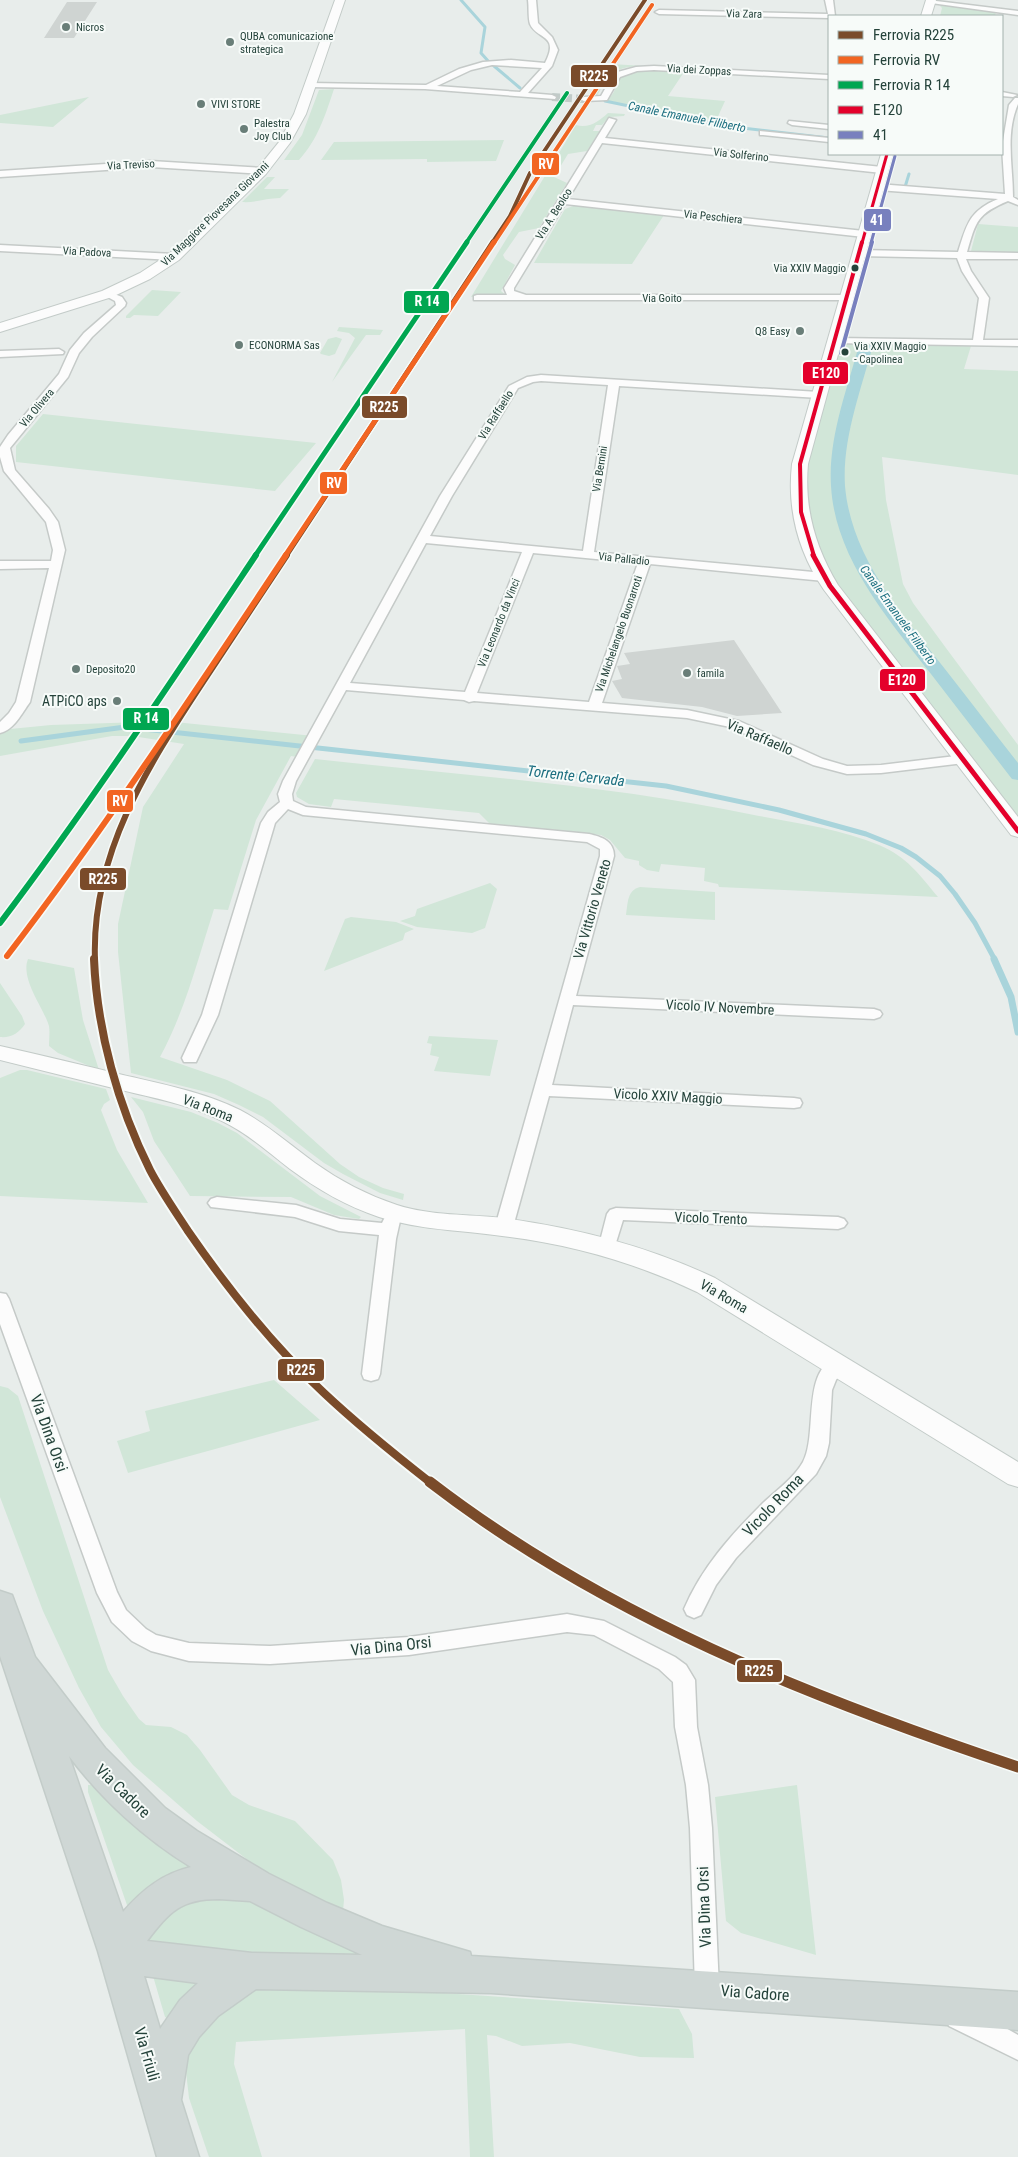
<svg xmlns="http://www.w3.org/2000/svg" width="1018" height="2157" viewBox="0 0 1018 2157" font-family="'Roboto Condensed',sans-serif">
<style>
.green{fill:#d1e6d8}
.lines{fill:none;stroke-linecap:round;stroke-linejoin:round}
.stream-far2{stroke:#a9d4db;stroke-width:3}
.stream-far1{stroke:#a9d4db;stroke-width:5}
.stream{stroke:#a9d4db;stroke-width:7}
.canal{fill:#a9d4db;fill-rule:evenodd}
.building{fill:#cfd4d2}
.street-tunnel{stroke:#c1cbc8;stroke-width:8;stroke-dasharray:8 4;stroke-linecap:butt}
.street-casing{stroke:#c5cac8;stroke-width:3}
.secondary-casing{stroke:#c3cbc8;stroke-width:2}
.primary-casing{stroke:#c3ccc9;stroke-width:3}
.street{fill:#fcfcfc;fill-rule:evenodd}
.secondary{fill:#fcfcfc;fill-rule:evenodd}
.primary{fill:#cfd7d5;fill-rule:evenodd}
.bus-1-far2-casing{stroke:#f7fbf9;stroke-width:5}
.bus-1-far1-casing{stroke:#f7fbf9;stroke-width:6}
.bus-1-casing{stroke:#f7fbf9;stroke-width:8}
.bus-2-far1-casing{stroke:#f7fbf9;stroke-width:5}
.bus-2-casing{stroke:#f7fbf9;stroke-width:6}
.bus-1-far2{stroke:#e4002b;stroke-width:3}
.bus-1-far1{stroke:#e4002b;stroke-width:4}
.bus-1{stroke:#e4002b;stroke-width:5}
.bus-2-far1{stroke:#7880be;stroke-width:3}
.bus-2{stroke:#7880be;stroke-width:4}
.rail-1-far4-casing{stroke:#f7fbf9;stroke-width:5.5}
.rail-1-far3-casing{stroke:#f7fbf9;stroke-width:8}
.rail-1-far2-casing{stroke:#f7fbf9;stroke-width:9}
.rail-1-far1-casing{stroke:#f7fbf9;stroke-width:12}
.rail-1-casing{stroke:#f7fbf9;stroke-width:14}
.rail-2-far2-casing{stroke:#f7fbf9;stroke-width:5.5}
.rail-2-far1-casing{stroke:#f7fbf9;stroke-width:8}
.rail-2-casing{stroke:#f7fbf9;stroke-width:9}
.rail-3-far2-casing{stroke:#f7fbf9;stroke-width:5.5}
.rail-3-far1-casing{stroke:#f7fbf9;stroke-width:8}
.rail-3-casing{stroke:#f7fbf9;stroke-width:9}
.rail-1-far4{stroke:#7a4b2a;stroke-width:4}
.rail-1-far3{stroke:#7a4b2a;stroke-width:5}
.rail-1-far2{stroke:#7a4b2a;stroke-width:6}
.rail-1-far1{stroke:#7a4b2a;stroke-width:8}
.rail-1{stroke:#7a4b2a;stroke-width:11}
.rail-2-far2{stroke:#f26522;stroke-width:4}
.rail-2-far1{stroke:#f26522;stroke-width:5}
.rail-2{stroke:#f26522;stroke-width:6}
.rail-3-far2{stroke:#00a651;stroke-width:4}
.rail-3-far1{stroke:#00a651;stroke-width:5}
.rail-3{stroke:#00a651;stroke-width:6}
.poi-dot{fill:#697e78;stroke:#f7fbf9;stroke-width:2}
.bus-dot{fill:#24423a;stroke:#f7fbf9;stroke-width:2}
.labels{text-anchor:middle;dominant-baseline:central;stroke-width:4;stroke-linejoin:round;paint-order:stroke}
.far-street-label{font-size:11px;fill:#24423a;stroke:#f7fbf9}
.far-poi-label{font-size:11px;fill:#24423a;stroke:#f7fbf9;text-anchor:start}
.far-bus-label{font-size:11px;fill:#24423a;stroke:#f7fbf9;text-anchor:end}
.far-water-label{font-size:12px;font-style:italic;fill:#1c6f80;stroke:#f7fbf9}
.poi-label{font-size:14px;fill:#24423a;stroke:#f7fbf9;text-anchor:end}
.street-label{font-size:14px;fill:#24423a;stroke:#f7fbf9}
.water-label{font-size:15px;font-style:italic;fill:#1c6f80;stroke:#f7fbf9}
.near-street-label{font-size:16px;fill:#24423a;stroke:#f7fbf9}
.line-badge{stroke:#f7fbf9;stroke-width:2}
.badge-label{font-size:14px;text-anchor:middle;font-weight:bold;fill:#fff}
</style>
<rect width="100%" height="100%" fill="#e8edeb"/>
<path class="green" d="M943,5h3l50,7 -1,4h-55l2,-8 -2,-2z
M610,64l36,2c-30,0 -35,5 -49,30l-8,2z
M656,70l28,2 -16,24 57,5 -10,22 -110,-23c11,-5 9,-13 16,-22 7,-9 26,-8 35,-8z
M334,89c-9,27 -16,50 -35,71h-15l18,-25 17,-45z
M89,97l-36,30 -53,-4v-8z
M608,113l17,1 -1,2 -15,1 -7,8h-6l-3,6h7l-13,20 -19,3 -14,23 13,6 -28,45 -20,4 -16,23 2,4 10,6 -14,26 6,5 -36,1 105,-172c13,4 23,-4 32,-12z
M504,140l-8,21 -69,1v-3l-106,1 13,-18z
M267,177h8l-11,12h25l-9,9c-14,0 -25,5 -38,4z
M576,205l88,10 -32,49 -98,-1 31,-54z
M978,224l40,3v26l-47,-2z
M152,290l29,2 -23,24 -24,-1 -4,3h-4v-2z
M339,327l44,3 -3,5h-14l-34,47 23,-44 -6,-5 -12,-2z
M336,337l6,2 -7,15 -6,2 -8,-2 -1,-1 8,-14z
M836,341h26l10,3 96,1 3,1 -7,23 54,2v104l-136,-18 4,43 17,84 10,19 33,45 72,97v84l-185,-239 -36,-92z
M43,414l273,29 -41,48 -259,-29v-16z
M155,720l159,16 -11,22 -12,-2 -35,64 -28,90 -14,-1c-16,50 -29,102 -54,148l67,23 43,21 70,63 19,13 24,11 21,6 -1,6 -23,-7 -37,-19 -19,-11 -61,-46 -24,-12 -25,-11 -83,-21 -13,-121v-28l25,-117 41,-63 -52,-8h-20l-112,20v-26l51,-5 90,-3z
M315,759c145,16 296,26 439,56 42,8 86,14 125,30 27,11 41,30 59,52l-219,-10 -1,-3 -14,-3 1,-13 -44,-4 -2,8 -12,-2 -8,-5v-4l-14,-3 -15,-18 -9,-5 -111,-11 -11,-11 -145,-14 -3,8 -22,-3 -12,-7 -1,-4z
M490,883l7,6 -12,39 -13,5 -55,-6 -17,-6 15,-5 2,-7z
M640,887l75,5v28l-89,-5c2,-12 1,-25 14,-28z
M351,917l45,5 18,7 -9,4 -2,7 -79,31 21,-52z
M28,959l46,9 9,52 16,50 -41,-17 -9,-7c0,-6 1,-14 0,-20 -5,-18 -29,-47 -21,-67z
M0,983l22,33 3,8c-6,9 -14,14 -25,13z
M429,1036l69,4 -8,36 -56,-5 5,-14 -9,-2 2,-11 -5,-1z
M20,1070h7l79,19 4,11 -6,4 -3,6 16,40 31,53 -148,-7v-118z
M131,1097l60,15 27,11 19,10 83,63 41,21 -2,2 -25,-4 -43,-18 -101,-1 -36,-55 -11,-29z
M274,1380l46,40 -192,53 -11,-32 33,-10 -5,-20z
M0,1386l8,2 10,8 90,274 15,26 16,23 7,6 25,2 16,8 13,15 32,45 17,10 46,16 38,39 8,20 3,20 -1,11 -86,-44 -60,-46 -64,-56 -32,-38 -22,-39 -36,-77 -43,-114z
M88,1785h3l21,19 81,65 -65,39 -40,-116z
M797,1785l19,170 -75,-22 -15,-12 -11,-124z
M228,1891l165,71 -164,-10 -82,-8 -1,-10 26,-28z
M153,1976h53l-37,43 -4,-2z
M279,1982l400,27 13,25 2,24 -54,-1 -70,-14 -48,3 -26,-10 -9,-1 7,122h-24l-5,-128 -229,13 -2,22 28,93h-53l-20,-59 -3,-26 3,-22 37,-52z"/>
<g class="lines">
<path class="stream-far2" d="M461,0l24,27 -4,26 8,9
M494,66l26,22
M605,101l120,25 104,12
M905,187l4,-13"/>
<path class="stream-far1" d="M21,741l104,-14 541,59 113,24 87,24 35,14 15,9 24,19 15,18 20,29 20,37"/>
<path class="stream" d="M994,959l17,38 7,35"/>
<path class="canal" d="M866,341l7,4c-12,45 -31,94 -28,141 6,70 55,126 96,178 26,33 51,66 77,99v17l-6,-1c-27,-35 -54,-70 -81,-105 -43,-55 -96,-116 -100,-188 -3,-48 16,-96 28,-141z"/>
</g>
<path class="building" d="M67,2h30l-23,36h-30z
M734,640l48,73 -45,3 -35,-9 -80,-9 -10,-17 10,-2 -5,-13 13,-2 -6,-11z"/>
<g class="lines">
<path class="street-tunnel" d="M552,97l32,2"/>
<g class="street-casing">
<path id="street" d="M528,0h8l2,23 14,14 6,13 -6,16 -24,27 24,2 4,2 -1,2 -130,-10 -115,-2 -4,-2 4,-2 116,2 33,-16 24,-7 28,-2 34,3c15,-29 -8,-23 -15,-39 -2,-6 -1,-17 -2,-24zM492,65l50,3 -22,24 -83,-6 34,-16z
M825,0h8l2,16h-6v2l-170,-4 -4,-2 4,-2 169,4z
M928,0l90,11v4l-87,-12z
M654,66l175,9v4l-175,-9 -17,1 -17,6 -13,23 -23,1 -4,-2 4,-2 17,-1 13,-23 22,-6z
M1002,92l15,3 -4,2 -11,-1z
M1015,98h3v6c-13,30 -5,62 -5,93l5,3v5l-10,-4c-31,13 -32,20 -41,51l51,1v6h-52l5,12 18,27 -6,42h35v6l-186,-3 -1,-2 5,-3 137,2 6,-42 -17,-27 -5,-13 -98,-2 -5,-3 5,-3 99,2c9,-28 11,-41 40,-53l-120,-9 -4,-3 4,-3 127,10 -3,-47 7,-42z
M609,118l7,2 -11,18 277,29 4,3 -4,3 -280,-30 -34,56 296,32 5,3 -5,3 -299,-33 -51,84v3l12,4h321l5,3 -2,2h-376v-4l3,-1h30l-3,-7z
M789,121l40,4v4l-37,-4 -4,-2z
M760,131l69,7v4l-66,-7h-3z
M151,161l111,7 4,3 -4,3 -111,-7 -151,10v-6z
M0,245l174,9 5,3 -5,3 -174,-9z
M107,291l15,6 4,6 -1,3 -33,31 -13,16 -11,24 -58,71 5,22 34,39 9,13 7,28 -35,152c-8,11 -16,28 -30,31v-11l9,-9 7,-11 33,-134 -49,1v-8h51l2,-11 -7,-28 -42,-51 -4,-14v-10l8,-12 51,-61 11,-24 14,-17 32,-28 -1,-4 -13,-7z
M59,349l5,3 -1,2 -63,3v-6z
M541,375l278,17 5,3 -5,3 -200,-12 -25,166 230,21 6,4 -6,4 -174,-17 -48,139 85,7 52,11 84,38 24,7 34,-1 83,-10 7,4 -7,4 -83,10 -34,1 -34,-9 -83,-38 -43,-9 -213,-17 -5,1 -5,-2 -118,-10 -50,91 -4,13 1,7 13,6 283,27c13,3 25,7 25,22l-38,140 298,13 6,2 2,3 -2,3 -6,2 -301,-14 -21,80 242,13 6,1 2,4 -2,4 -6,1 -245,-12 -36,131 -3,4 -6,2 -6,-2 -3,-4 105,-371v-7l-13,-7 -284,-27 -15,-6 -13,14 -57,192 -22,47h-12l-2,-4 20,-43 59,-192 7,-11 12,-10 -2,-8 5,-13 157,-285 69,-110 18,-9zM541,381l67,4 -25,166 -153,-15 22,-40 66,-108 15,-6zM426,543l96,9 -57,140 -115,-9zM533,553l105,10 -49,139 -112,-9z
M217,1197l79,8 44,14 42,4 3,-6 6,-2 6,2 3,4 -4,18 -16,135 -2,5 -7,2 -7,-2 -2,-5 17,-139 -40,-4 -44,-14 -84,-10 -3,-4 3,-4z
M616,1208l222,9 6,2 3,4 -3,4 -6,2 -215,-9 -9,29 -6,2 -6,-2 -3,-4 8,-31 3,-4z
M0,1293l6,1 3,5 108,293 9,18 20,19 10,6 33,8 81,3 139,-9 158,-23 37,7 71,36 11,8 9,15 2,47 11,58 4,43 7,161 -4,8 -8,3 -8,-3 -4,-8 -5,-161 -4,-43 -11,-58 -2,-45 -14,-13 -65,-34 -27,-3 -158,23 -139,9 -81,-3 -38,-10 -19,-10 -20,-19 -15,-29 -97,-269z
M837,1358l7,2 2,5 -10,15 -4,10 -3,53 -3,13 -10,18 -80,84 -20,27 -15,30 -7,3 -7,-3 -3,-6c18,-42 47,-74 79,-106 14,-13 31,-25 40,-41 15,-27 -2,-93 34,-104z
M958,2006l39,17 21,12v25l-69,-34 -3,-8 3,-8z"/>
</g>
<g class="secondary-casing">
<path id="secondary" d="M335,0h10l-39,114 -16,29 -24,31 -87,86 -29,19 -38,18 -112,35v-9l102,-32 38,-18 29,-19 89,-86 21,-26 15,-28z
M926,0h10l-5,16h-10z
M881,154h12l-85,310c-4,44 7,83 30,121l180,232v20l-7,-2 -187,-245c-26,-38 -37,-81 -32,-126z
M0,1046c41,9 82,19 123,29 39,9 81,17 117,35 27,14 50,35 75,53 25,18 52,32 82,42 34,11 71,9 106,13 74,10 145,28 212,60l303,184v25l-10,-3 -311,-192c-63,-30 -127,-48 -195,-56 -42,-6 -83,-6 -123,-19 -33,-11 -62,-28 -89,-48 -22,-17 -43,-36 -68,-48 -32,-16 -67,-23 -101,-31 -40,-10 -81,-20 -121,-30z"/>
</g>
<g class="primary-casing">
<path id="primary" d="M0,1591l12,4 23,62 70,91 60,60 32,23 72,43 58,29 55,23 88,26 1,4 547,36v38l-527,-37 -235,-4 -38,27 -19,21 -11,18 -7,45 18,57h-42l-59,-206 -98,-295zM69,1756c32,43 76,83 122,111 -29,7 -49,23 -68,45zM219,1899l31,2 51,26 61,28 -110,-2 -105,-12c23,-30 34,-42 72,-42zM144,1976l54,7 -18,17 -20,29z"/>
</g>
<use href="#street" class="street"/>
<use href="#secondary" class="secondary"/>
<use href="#primary" class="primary"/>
<g class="bus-1-far2-casing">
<path id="bus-1-far2" d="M862,243l25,-89"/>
</g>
<g class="bus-1-far1-casing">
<path id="bus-1-far1" d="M814,556l-13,-44 -1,-48 62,-222"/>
</g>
<g class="bus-1-casing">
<path id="bus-1" d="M813,555l17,31 188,245"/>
</g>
<g class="bus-2-far1-casing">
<path id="bus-2-far1" d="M871,243l24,-87"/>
</g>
<g class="bus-2-casing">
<path id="bus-2" d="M845,352l-4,1 31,-111"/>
</g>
<use href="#bus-1-far2" class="bus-1-far2"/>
<use href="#bus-1-far1" class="bus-1-far1"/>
<use href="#bus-1" class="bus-1"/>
<use href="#bus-2-far1" class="bus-2-far1"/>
<use href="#bus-2" class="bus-2"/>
<g class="rail-1-far4-casing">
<path id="rail-1-far4" d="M543,153l102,-153
M492,243l18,-27 20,-43"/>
</g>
<g class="rail-1-far3-casing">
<path id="rail-1-far3" d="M286,556l207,-314"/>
</g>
<g class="rail-1-far2-casing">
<path id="rail-1-far2" d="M95,960c-4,-105 52,-193 108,-278 28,-43 56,-85 84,-127"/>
</g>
<g class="rail-1-far1-casing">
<path id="rail-1-far1" d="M94,959c3,72 24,147 56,211 11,21 25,41 38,61 40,58 84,114 136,162 34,32 70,61 107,90"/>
</g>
<g class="rail-1-casing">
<path id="rail-1" d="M430,1482c174,134 381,216 588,285"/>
</g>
<g class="rail-2-far2-casing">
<path id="rail-2-far2" d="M494,243l158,-238"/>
</g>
<g class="rail-2-far1-casing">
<path id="rail-2-far1" d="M285,556l209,-314"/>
</g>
<g class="rail-2-casing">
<path id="rail-2" d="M7,956c99,-129 189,-266 279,-401"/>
</g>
<g class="rail-3-far2-casing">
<path id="rail-3-far2" d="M466,243l101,-150"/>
</g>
<g class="rail-3-far1-casing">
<path id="rail-3-far1" d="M255,556l212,-314"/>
</g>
<g class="rail-3-casing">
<path id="rail-3" d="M0,923c90,-119 173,-244 256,-368"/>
</g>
<use href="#rail-1-far4" class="rail-1-far4"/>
<use href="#rail-1-far3" class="rail-1-far3"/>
<use href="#rail-1-far2" class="rail-1-far2"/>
<use href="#rail-1-far1" class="rail-1-far1"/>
<use href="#rail-1" class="rail-1"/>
<use href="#rail-2-far2" class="rail-2-far2"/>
<use href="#rail-2-far1" class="rail-2-far1"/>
<use href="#rail-2" class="rail-2"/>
<use href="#rail-3-far2" class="rail-3-far2"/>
<use href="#rail-3-far1" class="rail-3-far1"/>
<use href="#rail-3" class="rail-3"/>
</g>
<g class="poi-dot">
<circle cx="66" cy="27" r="5"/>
<circle cx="230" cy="42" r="5"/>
<circle cx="201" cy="104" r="5"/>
<circle cx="244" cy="129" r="5"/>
<circle cx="800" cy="331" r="5"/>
<circle cx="239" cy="345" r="5"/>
<circle cx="76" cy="669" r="5"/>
<circle cx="687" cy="673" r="5"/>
<circle cx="117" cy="701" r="5"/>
</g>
<g class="bus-dot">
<circle cx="855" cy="268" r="4.5"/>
<circle cx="845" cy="352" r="4.5"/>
</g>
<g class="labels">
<g class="far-street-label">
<text transform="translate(744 14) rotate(1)">Via Zara</text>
<text transform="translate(699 70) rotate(3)">Via dei Zoppas</text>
<text transform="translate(741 155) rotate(6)">Via Solferino</text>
<text transform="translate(131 165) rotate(-3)">Via Treviso</text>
<text transform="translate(215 214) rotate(-44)">Via Maggiore Piovesana Giovanni</text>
<text transform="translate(554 214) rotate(-58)">Via A. Beolco</text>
<text transform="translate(713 217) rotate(6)">Via Peschiera</text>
<text transform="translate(87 252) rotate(3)">Via Padova</text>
<text x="662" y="298">Via Goito</text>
<text transform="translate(37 408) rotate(-50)">Via Olivera</text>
<text transform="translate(496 415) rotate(-58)">Via Raffaello</text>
<text transform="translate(600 469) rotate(-81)">Via Bernini</text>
<text transform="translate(624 559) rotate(6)">Via Palladio</text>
<text transform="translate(499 623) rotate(-68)">Via Leonardo da Vinci</text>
<text transform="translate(619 634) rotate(-71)">Via Michelangelo Buonarroti</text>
</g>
<g class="far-poi-label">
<text x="76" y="27">Nicros</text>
<text x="240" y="36">QUBA comunicazione<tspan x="240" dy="13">strategica</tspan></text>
<text x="211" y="104">VIVI STORE</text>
<text x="254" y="123">Palestra<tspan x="254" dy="13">Joy Club</tspan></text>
<text x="790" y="331" text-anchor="end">Q8 Easy</text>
<text x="249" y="345">ECONORMA Sas</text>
<text x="86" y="669">Deposito20</text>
<text x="697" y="673">famila</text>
</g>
<g class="far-bus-label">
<text x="846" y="268">Via XXIV Maggio</text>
<text x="854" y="346" text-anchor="start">Via XXIV Maggio<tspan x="854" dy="13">- Capolinea</tspan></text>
</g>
<g class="far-water-label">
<text transform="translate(687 117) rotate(11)">Canale Emanuele Filiberto</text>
<text transform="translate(898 615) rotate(54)">Canale Emanuele Filiberto</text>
</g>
<g class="poi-label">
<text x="107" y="701">ATPiCO aps</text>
</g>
<g class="street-label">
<text transform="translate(760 737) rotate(23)">Via Raffaello</text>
<text transform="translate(592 909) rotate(-74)">Via Vittorio Veneto</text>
<text transform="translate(720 1007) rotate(3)">Vicolo IV Novembre</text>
<text transform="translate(668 1096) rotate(3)">Vicolo XXIV Maggio</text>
<text transform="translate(208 1108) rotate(21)">Via Roma</text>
<text transform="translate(711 1218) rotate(2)">Vicolo Trento</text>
<text transform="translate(724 1296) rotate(30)">Via Roma</text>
</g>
<g class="water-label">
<text transform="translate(576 776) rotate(6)">Torrente Cervada</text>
</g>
<g class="near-street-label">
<text transform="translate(49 1433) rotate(70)">Via Dina Orsi</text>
<text transform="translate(773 1505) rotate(-46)">Vicolo Roma</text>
<text transform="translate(391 1646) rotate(-6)">Via Dina Orsi</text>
<text transform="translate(123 1791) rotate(44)">Via Cadore</text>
<text transform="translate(704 1907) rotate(-92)">Via Dina Orsi</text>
<text transform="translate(755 1993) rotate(4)">Via Cadore</text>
<text transform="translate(147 2054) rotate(74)">Via Friuli</text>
</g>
</g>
<g class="line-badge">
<rect x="570" y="64" width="48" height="24" rx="5" fill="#7a4b2a"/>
<rect x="531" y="152" width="29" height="24" rx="5" fill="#f26522"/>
<rect x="863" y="208" width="29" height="24" rx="5" fill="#7880be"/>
<rect x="403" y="290" width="47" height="24" rx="5" fill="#00a651"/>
<rect x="802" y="361" width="47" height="24" rx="5" fill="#e4002b"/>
<rect x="361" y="395" width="47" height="24" rx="5" fill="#7a4b2a"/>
<rect x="319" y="471" width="29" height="24" rx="5" fill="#f26522"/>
<rect x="879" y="668" width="47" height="24" rx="5" fill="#e4002b"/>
<rect x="122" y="707" width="48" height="24" rx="5" fill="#00a651"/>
<rect x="106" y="789" width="28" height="24" rx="5" fill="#f26522"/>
<rect x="79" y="867" width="48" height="24" rx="5" fill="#7a4b2a"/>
<rect x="277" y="1358" width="48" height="24" rx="5" fill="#7a4b2a"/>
<rect x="736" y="1659" width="47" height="24" rx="5" fill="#7a4b2a"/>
</g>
<g class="badge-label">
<text x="594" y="81">R225</text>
<text x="546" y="169">RV</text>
<text x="877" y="225">41</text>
<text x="427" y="306">R 14</text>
<text x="826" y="378">E120</text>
<text x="384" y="412">R225</text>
<text x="334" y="488">RV</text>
<text x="902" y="685">E120</text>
<text x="146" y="723">R 14</text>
<text x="120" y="806">RV</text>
<text x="103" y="884">R225</text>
<text x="301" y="1375">R225</text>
<text x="759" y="1676">R225</text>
</g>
<rect x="828" y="15" width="175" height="140" fill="#f7fbf9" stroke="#a3b1ad"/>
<rect x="838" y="31" width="25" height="8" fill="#7a4b2a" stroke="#a3b1ad"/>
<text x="873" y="40" font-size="15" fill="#24423a">Ferrovia R225</text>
<rect x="838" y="56" width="25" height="8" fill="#f26522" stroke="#a3b1ad"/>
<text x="873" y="65" font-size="15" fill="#24423a">Ferrovia RV</text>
<rect x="838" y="81" width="25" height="8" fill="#00a651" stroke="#a3b1ad"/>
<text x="873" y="90" font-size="15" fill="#24423a">Ferrovia R 14</text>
<rect x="838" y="106" width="25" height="8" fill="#e4002b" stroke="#a3b1ad"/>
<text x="873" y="115" font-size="15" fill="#24423a">E120</text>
<rect x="838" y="131" width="25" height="8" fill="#7880be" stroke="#a3b1ad"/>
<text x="873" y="140" font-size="15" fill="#24423a">41</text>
</svg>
